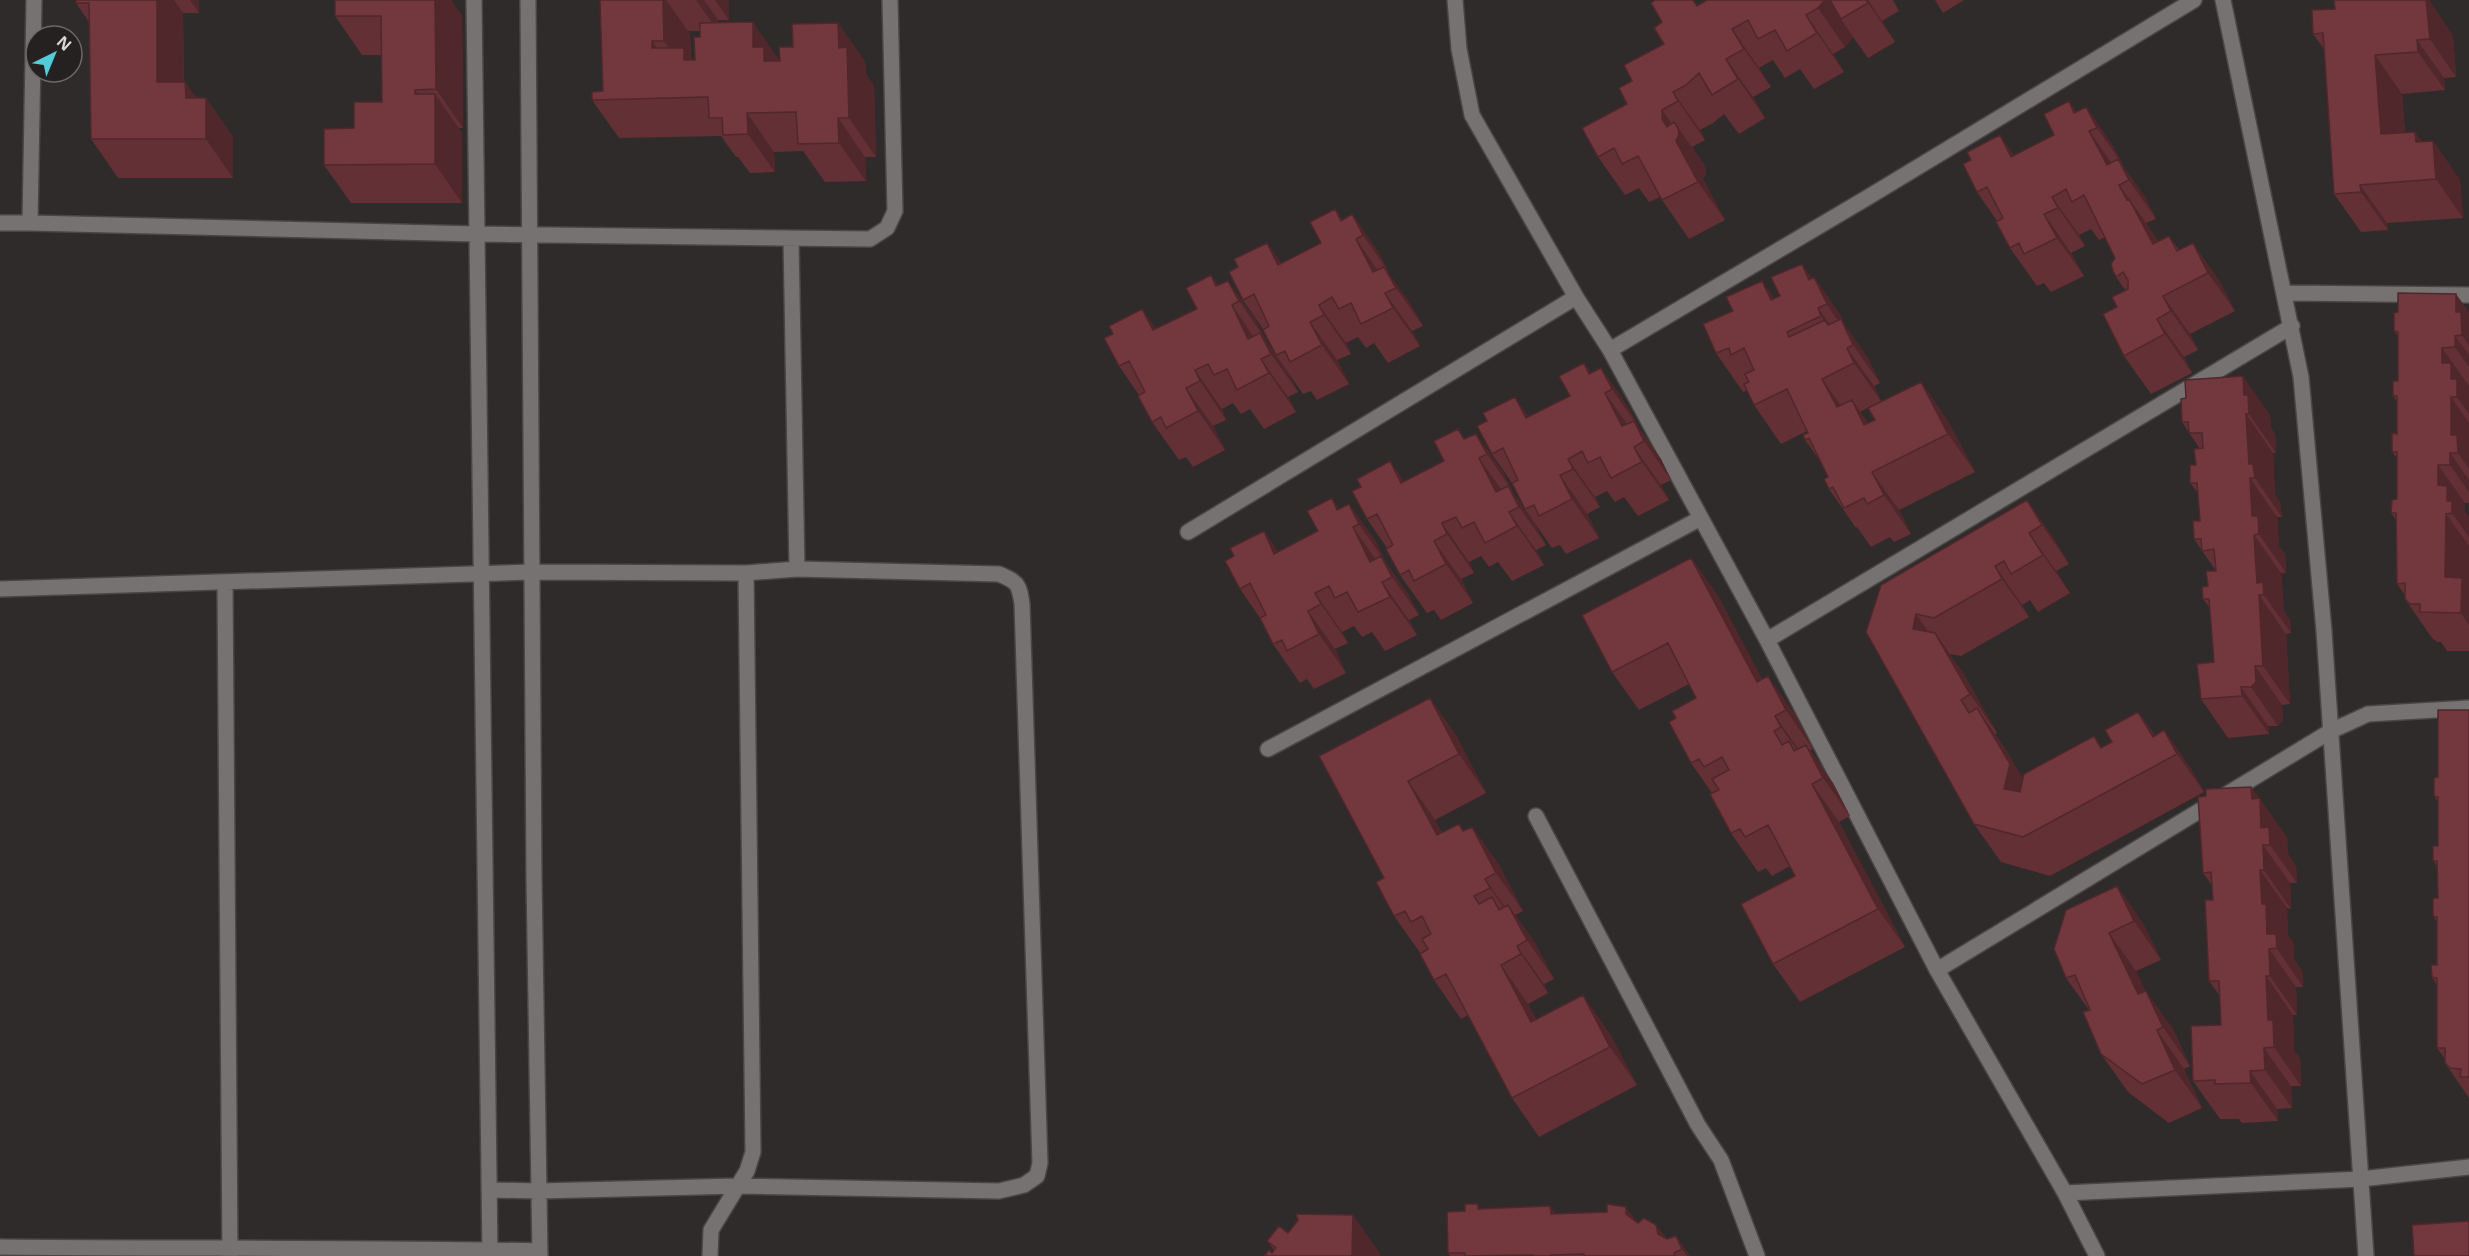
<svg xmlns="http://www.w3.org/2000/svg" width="2469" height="1256" viewBox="0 0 2469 1256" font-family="'Noto Sans',sans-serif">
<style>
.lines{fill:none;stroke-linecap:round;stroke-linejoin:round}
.street-casing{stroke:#494646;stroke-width:18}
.street{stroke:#777272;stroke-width:15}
.wall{fill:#623035;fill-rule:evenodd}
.shaded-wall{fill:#50272b}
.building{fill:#72383e;stroke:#50272b;stroke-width:1.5}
</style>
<rect width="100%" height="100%" fill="#2f2b2b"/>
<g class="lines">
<g class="street-casing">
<path id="street" d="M474,0l16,1256
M528,0l6,878 6,378
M1455,0l4,49 13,66 104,182 34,53 157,290 170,330 128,223 32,63
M2223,0l78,377 23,254 42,625
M0,223h30l4,-223
M30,223l447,11 393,5 17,-11 8,-17 -5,-211
M791,239l6,330
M2285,293l184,2
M1610,350l260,-154 324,-196
M1188,532l388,-235
M225,583l5,673
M0,589l532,-17 214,1 51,-4 202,5c19,8 20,10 23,30l18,559 -3,13 -13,9 -25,6 -261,-5 -199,5 -49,-1
M1767,640l525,-314
M1268,749l433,-231
M1536,816l162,309 23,35 36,96
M1937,970l394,-239 37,-17 101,-6
M2065,1193l296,-14 108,-12
M0,1247c180,2 360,0 540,4
M710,1256l1,-26 36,-59 6,-19 -7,-579"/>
</g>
<use href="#street" class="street"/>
</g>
<path class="wall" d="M76,0h123v13h-16l1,69 13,16h9l27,39v41h-115l-27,-39 -2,-117 -13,-19z
M335,0h116l11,16 1,112h-5l4,5v70h-111l-27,-38 30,-37 28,-26 -1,-47h-19l-27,-39z
M600,0h129v20h-11v3l62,38 13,-14 45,-24 27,39 1,12 8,12 2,71h-11l1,24 -41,1 -22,-31 -29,1 1,20 -25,1 -12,-16h-2l-15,-21 -102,2 -27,-38 11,-9zM688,31h12v6l-5,23h-2l-2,-3 -1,-23z
M1707,0h186l6,11 -17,10 13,21 -27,16 -15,-21 -8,10 -12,7 11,18 -30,17 -14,-20 -15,9 -12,-18 -14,8 12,19 -18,10 12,21 -26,16 -15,-20 -11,9 -13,7 5,10 -13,7 13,19 1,7 -3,6 22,41 -36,19 -29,-42 -11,5 -10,-14 -14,7 -27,-38 29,-53 5,-23 32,-37 -2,-22z
M1935,0h29l-21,13z
M2334,0h95l24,36 3,41 -12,1 1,12 -43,4 3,38 17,10 11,-1 27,39 3,38 -76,5 1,7 -27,2 -27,-38 -10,-145 -11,-15 22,-25z
M2069,101l7,11 10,-5 27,39 10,20 22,31 11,22 -10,4 12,18 11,-5 10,14 14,-7 27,39 15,29 -45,23 8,16 -14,7 8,16 -41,21 -27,-38 -7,-49 9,-16 -10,-14 -1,-19 -10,-21 -6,3 -8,-11 -12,6 6,11 -14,7 13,23 -33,16 -7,-9 -7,3 -27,-38 -13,-27 -20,-29 37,-37 40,-20z
M1335,209l7,11 10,-6 27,39 10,21 22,31 12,21 -11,5 8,15 -32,17 -14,-20 -8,5 -8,-11 -12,6 5,11 -14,6 12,24 -32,16 -6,-9 -8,3 -27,-39 -13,-26 -20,-29 -5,-33 29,-24 14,20 40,-20z
M1211,275l7,10 10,-4 27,38 10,21 22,31 11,21 -10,5 8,15 -32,17 -14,-20 -9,5 -8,-11 -11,6 4,11 -13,6 12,24 -32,17 -7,-10 -7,3 -27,-38 -13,-27 -20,-29 37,-37 41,-20z
M1814,277l27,39 4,10 23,32 12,25 -6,3 7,15 -21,11 8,11 7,-3 46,-38 27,39 27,51 -76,38 12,24 -17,8 -4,-5 -19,10 -14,-20 -1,1 -27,-39 -1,-12 -7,-15 -16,-22 3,-7 -1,-2 -26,13 -27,-39 -7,-15 -4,2 -27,-39 59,-55z
M2469,312v191h-4v8l4,6v134h-22l-6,-9h-4l-5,-4 -27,-39v-4l-8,-11 -1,-64 -5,-7 6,-14v-41l-5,-6 5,-18v-32l-4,-6 5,-15v-44l-4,-6z
M1584,363l7,10 10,-5 27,39 11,21 22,31 10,21 -10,5 8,15 -31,16 -14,-19 -9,5 -8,-11 -12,6 5,10 -13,7 12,24 -33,16 -6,-9 -8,3 -27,-39 -13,-26 -20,-29 -5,-33 42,-4 41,-21z
M2181,399l89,16 1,13 4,6 1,19h-3l2,42 5,7 2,15h-5l2,29 6,8 1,19h-5l3,38 6,9 1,13 -5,1 4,70 -8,1 1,15 -5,6h-10l1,8 -41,4 -27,-39 13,-37 -4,-54 -7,-9 5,-13 8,-15 -22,-32 6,-18 -2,-28 -8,-10 10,-34 -18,-27z
M1458,429l7,10 11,-5 27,38 10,21 22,31 11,21 -10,5 8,15 -32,16 -14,-19 -9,5 -8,-11 -12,6 5,11 -13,6 12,24 -32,17 -7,-10 -7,3 -27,-38 -13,-27 -20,-29 -6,-32 29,-26 14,21 40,-21z
M1332,498l7,11 10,-5 27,38 10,21 22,31 11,21 -10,5 8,15 -32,16 -13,-19 -10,5 -8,-11 -12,6 6,11 -13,6 11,24 -32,16 -7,-10 -7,4 -27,-39 -13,-26 -20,-29 38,-37 40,-21z
M2027,500l27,39 15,25 -13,7 14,22 -32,19 -8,-12 -8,5 7,12 -68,39 -12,-2 13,17 35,62 -2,1 9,13 19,32 79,-32 10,-5 26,-30 17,23 9,-5 27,39 13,23 -154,84 -49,-14 -27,-38 -108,-192z
M1691,558l27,38 44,83 33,35 18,35 -3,1 23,33 17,33 -11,6 66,125 -105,55 -27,-38 22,-88 -5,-10 -18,10 -6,-8 -8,4 -27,-39 -19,-40 -21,-30 -15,-45 20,-20 -7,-14 -50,26 -27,-38z
M1430,698l27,39 29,56 -51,27 7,13 17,-9 5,7 8,-4 27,38 24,46 -8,4 20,28 19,36 -10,5 4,9 -20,11 8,15 74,15 27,51 -98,52 -27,-39 -44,-83 -7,4 -27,-39 -13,-26 -27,-38 -10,-38z
M2469,710v388l-24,-35v-4l-8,-11v-63l-5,-8 5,-12v-43l-4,-6 5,-18 -1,-32 -4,-5 5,-15v-44l-4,-6 4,-19z
M2251,787l36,50 1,17 8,12 1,17h-7l1,26 -4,-1 1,27 5,7 1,17 9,14v14h-7l1,28h-4l1,35 6,8 1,28h-10l1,22 -15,1 1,12 -36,2 -3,-4h-19l-27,-38 28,-56 -1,-29 -11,-15 4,-81 -1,-15 -9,-12 3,-77z
M2117,886l27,39 17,35 -25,11 9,20 28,38 17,37 -6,3 18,39 -33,15 -41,-31 -27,-38 -12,-44 -23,-32z
M1481,1209l75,5 80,7 2,2 18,2 11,14 9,-3 14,20h-240l-2,-3z
M1353,1215l27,39v2h-116l8,-3 2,-3 -7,-9 21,-8z"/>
<path class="shaded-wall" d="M157,0h17l9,13 1,107 -27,-38z
M190,0h9v13z
M432,0h19l11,16 1,112 -27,-39z
M663,0h3l24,34 1,23 20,29 -20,-6 -27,-39z
M696,0h8l14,20 -1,10z
M715,0h14v20z
M1825,0h5l11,19 12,18 -8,10 -27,-39z
M1866,0h2l14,21 13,21z
M2420,0h9l24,36 3,41 -26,-38z
M1806,15l27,39 11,18 -27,-39z
M753,22l27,39 11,39 -38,-53z
M838,23l27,39 1,12 8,12 2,71 -27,-39 -10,-70z
M1732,29l27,39 12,19 -27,-38z
M2417,40l27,38 1,12 -27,-38z
M652,41l27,39 -27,-32z
M2375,55l27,39 6,78 -27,-38z
M1726,59l27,38 12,21 -27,-39z
M185,82l21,29v-13l27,39v41l-27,-39 -20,-41z
M415,90l20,28v-24l27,39v70l-27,-39 -20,-70z
M1673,92l27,38 5,10 -27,-39z
M2069,101l47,69 -9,-5 -33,-52z
M2086,107l27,39 11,20 -27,-38z
M1662,110l17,24 -5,-12 31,44 1,7 -3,6 22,41 -27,-38 -36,-63z
M747,113l27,39 1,20 -27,-38z
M838,118l27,39 1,24 -27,-38z
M2415,132l19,26 -1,-17 27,39 3,38 -27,-39 -20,-37z
M2000,135l27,39 -16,-17z
M2118,159l27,38 11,22 -27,-39z
M2119,185l37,52 24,46 -27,-39z
M2360,185l27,38 1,7 -27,-38z
M2052,197l27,38 6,11 -27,-38z
M1335,209l48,69 -10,-6 -32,-51z
M1352,214l27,39 11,21 -27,-39z
M2044,214l27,39 13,23 -27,-38z
M1267,243l27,38 -16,-16z
M2193,243l27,39 15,29 -27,-38z
M1802,264l17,24 -5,-11 27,39 4,10 23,32 12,25 -27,-38 -4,-9 -40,-56z
M1384,267l27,38 12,21 -27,-38z
M1211,275l47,68 -10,-4 -32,-53z
M1228,281l27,38 11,21 -27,-39z
M1762,281l27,39 -18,-20z
M1385,293l27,38 8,15 -27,-38z
M2456,294l13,18v34l-7,-11 -6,-23z
M2163,296l27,38 8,16 -27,-39z
M1319,305l27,38 5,11 -27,-39z
M1818,308l56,78 7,15 -60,-85z
M1142,309l27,38 -16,-17z
M2157,319l27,38 8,16 -27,-39z
M1310,322l27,38 12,24 -27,-39z
M1260,333l27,38 11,21 -27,-38z
M2455,336l14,19v12l-14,-20z
M2442,348l27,38v28l-12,-17 -6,-18 -9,-16z
M1261,359l27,38 8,15 -27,-39z
M1584,363l48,68 -10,-5 -33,-52z
M1601,368l27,39 11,21 -27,-39z
M1195,370l27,39 4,11 -26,-39z
M2243,376l27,39 1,13 4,6 1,19 -27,-39 -5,-19z
M1822,379l27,38 -12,-10z
M1921,382l27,39 27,51 -27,-38z
M1186,388l27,38 12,24 -27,-39z
M1515,397l27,38 -16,-17z
M2451,397l18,26v46l-11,-16 -7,-18z
M1852,400l27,38 12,26 -27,-39z
M2246,414l27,39 2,42 5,7 2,15 -27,-39 -6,-14z
M1634,421l27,38 10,21 -27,-39z
M1458,429l48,67 -10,-4z
M1476,434l27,38 11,21 -27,-39z
M1634,447l27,38 8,15 -27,-38z
M2450,453l19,27v12l-19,-27z
M1568,459l27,38 5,10 -27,-38z
M1390,461l27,39 -16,-17z
M2438,465l27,38v8l4,6v20l-17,-24 -14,-28z
M1872,472l27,38 12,24 -27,-39z
M1560,475l27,39 12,24 -27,-39z
M2250,478l27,39 2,29 6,8 1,19 -27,-39 -7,-18z
M1508,486l27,38 11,21 -27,-38z
M1332,498l22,33 -1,-4 27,39 -10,-4 -33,-52z
M2027,500l27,39 15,25 -27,-39z
M1349,504l27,38 10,21 -27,-39z
M1509,512l27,38 8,15 -27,-39z
M2446,514l23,32v79l-8,-12 -16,-36z
M1442,523l27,39 5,11 -27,-39z
M1264,531l27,39 -17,-16z
M2029,533l27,38 14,22 -27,-38z
M2254,535l27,38 3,38 6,9 1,13 -27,-38 -7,-12z
M1434,541l27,38 12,24 -27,-39z
M1381,556l27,38 11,21 -27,-38z
M1691,558l27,38 62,117 -23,-31z
M1995,566l27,39 7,12 -27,-38z
M1382,582l27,38 8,15 -27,-38z
M1315,593l27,39 6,11 -27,-39z
M2259,595l27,39 4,70 -27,-38z
M1308,611l27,38 11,24 -27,-39z
M1916,614l27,39 -30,-24z
M1935,633l27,38 35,62 -27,-39z
M2255,666l27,39 1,15 -5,6 -27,-39z
M1768,676l27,38 18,35 -27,-39z
M2241,687l27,39 1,8 -27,-38z
M1430,698l27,39 29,56 -27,-39z
M1977,708l27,39 33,55 -33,-13z
M2138,712l27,38 -12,-13z
M1775,716l27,38 6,12 -27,-39z
M2164,730l27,39 13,23 -27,-38z
M1806,745l27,38 17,33 -27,-38z
M1408,781l27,39 29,54 -27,-39z
M1812,784l27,38 66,125 -27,-38z
M2251,787l36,50 1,17 8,12 1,17 -27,-38 -9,-17 -9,-29z
M1472,827l27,38 24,46 -27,-38z
M2263,845l27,38 1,26 -27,-39z
M2260,870l27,38 1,27 5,7 1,17 9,14v14l-36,-53 -5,-30z
M1485,879l27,38 5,9 -27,-38z
M2117,886l27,39 17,35 -27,-39z
M1508,905l27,38 19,36 -27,-39z
M2109,933l27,38 26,57 -24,-34z
M1517,946l27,38 4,9 -27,-39z
M2269,949l27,38 1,28 -27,-39z
M1501,965l27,39 30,56 -27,-38z
M2266,976l27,39 1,35 6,8 1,28 -27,-39 -6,-27z
M2146,991l27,38 17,37 -27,-39z
M1583,995l27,39 27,51 -27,-38z
M2157,1030l27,39 18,39 -27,-38z
M2264,1048l27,38 1,22 -27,-38z
M2250,1071l27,38 1,12 -27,-38z
M1550,1206l27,38 -26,-30z
M1626,1207l27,38 -27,-31z
M1353,1215l27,39v2h-28z
M1656,1225l20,27 -2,1 2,3h-3l-15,-22z
M1676,1236l14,20h-3l-5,-7z"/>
<path class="building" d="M76,0h81v82h28l1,16h20v41h-115l-2,-136h-13z
M335,0h100l1,89 -21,1v4h20v70l-111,1v-36l30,-1v-26h28l-1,-86h-46z
M600,0h63l1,41h-12v7h32v12h11l-1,-23h6v-14l53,-1v25h11v14h16l-1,-14h14l-1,-23 46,-1 1,25 8,-1 2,71h-11l1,25 -41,1 -2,-32 -49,1 1,21 -25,1 -1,-17h-13l-1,-21 -116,3v-8l11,-1z
M1655,0h38l4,6 10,-6h118l-7,8 -12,7 11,18 -30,18 -12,-21 -17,9 -10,-19 -16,9 12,20 -18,10 12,20 -26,16 -13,-22 -13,12 -13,7 5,9 -16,9v9l5,8 7,-5 4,6 1,7 -3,6 22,41 -36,18 -24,-44 -16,8 -8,-16 -16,9 -16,-29 45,-24 -8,-16 13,-7 -8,-16 40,-21 -10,-16 8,-6 -11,-19z
M1830,0h36l2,3 -27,16z
M2334,0h92l4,39 -13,1 1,12 -43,3 6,79 34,-2 1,10 17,-1 3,38 -76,6 1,7 -27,2 -11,-161 -10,1 -1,-24 23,-1z
M2069,101l5,12 12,-6 11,21 -8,3 18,34 11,-6 11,21 -10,5 8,15 2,-1 24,45 16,-8 8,15 16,-8 15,30 -45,23 8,15 -14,8 8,15 -41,22 -21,-42 14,-7 -5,-10 16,-8v-9l-5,-8 -7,5 -3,-6 -2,-7 4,-6 -31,-63 -12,7 -6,-13 -14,8 6,11 -14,6 13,24 -33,16 -5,-11 -9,5 -14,-26 7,-4 -16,-31 -10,5 -14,-28 8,-4 -4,-8 33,-17 11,22 43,-22 -10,-21z
M1335,209l6,12 11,-7 11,21 -7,4 17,33 11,-5 12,21 -11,5 8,15 -32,16 -10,-21 -12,6 -7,-12 -13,8 5,10 -14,7 12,23 -32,17 -5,-11 -9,4 -13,-25 6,-4 -15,-32 -11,6 -14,-28 9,-5 -4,-8 33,-16 11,22 43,-22 -11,-21z
M1802,264l7,16 5,-3 13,27 -9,4 3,8 -34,16 2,5 36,-17 3,5 13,-6 12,26 -6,3 7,15 -32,16 15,28 15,-7 12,25 11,-5 -7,-12 53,-26 27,52 -76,38 12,23 -17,9 -3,-6 -20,10 -11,-21 -4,2 -5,-10 4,-2 -19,-39 -4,2 -2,-5 5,-2 -21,-44 -33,16 -10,-21 5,-2 -4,-8 9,-4 -10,-22 -13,7 -2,-7 -13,5 -13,-29 30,-13 -7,-14 36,-16 9,19 9,-4 -9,-19z
M1211,275l5,11 12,-5 11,20 -7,4 16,34 12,-6 11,21 -10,5 8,14 -32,17 -10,-21 -13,6 -6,-11 -13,6 5,11 -14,7 12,23 -32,17 -5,-11 -9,5 -14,-26 7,-4 -16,-31 -10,5 -15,-28 9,-4 -4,-8 33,-17 11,21 44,-21 -11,-21z
M2398,293l58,1v18h5l1,23 -7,1v11l-13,1v15h9v16h6v18h-6v38h6l1,18h-8v12h-12v20l9,1v15h5v12l-6,1 -1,63 17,1 -1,35 -41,-1v-8h-10l-5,-5v-16l-8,1 -1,-71h-5l1,-13 5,-1v-47h-5v-19l5,1v-38h-4v-15h5v-49l-4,-1v-18l4,-1z
M1584,363l5,11 12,-6 11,21 -7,4 17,33 12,-5 10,20 -10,6 8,15 -31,16 -11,-21 -12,6 -6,-12 -14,8 5,10 -13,6 12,24 -33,17 -5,-11 -9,4 -13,-26 6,-3 -15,-32 -11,6 -15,-28 10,-5 -4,-8 32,-16 11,21 44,-22 -11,-20z
M2243,376l1,19h4l1,19h-3l3,50h4l2,14h-5l2,38h6l1,18 -5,1 3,48 6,-1 1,13h-5l4,71h-8l1,16 -5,5h-10l1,9 -41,3 -4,-35 17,-2 -5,-63h-6l-1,-12 6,-1 -2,-15h10l-2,-22 -12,2 -1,-12h-7l-1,-18h7l-3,-38h-7v-18h6l-2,-16 9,-1 -1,-15h-13l-1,-11h-6l-1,-23 5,-1 -1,-18z
M1458,429l6,10 12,-5 11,20 -8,4 17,34 12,-6 11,21 -10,5 8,14 -32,17 -11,-21 -12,6 -6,-11 -14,6 5,11 -13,7 12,23 -32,17 -5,-11 -9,5 -14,-26 7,-4 -16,-31 -10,5 -15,-28 9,-4 -4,-8 33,-18 11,22 43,-22 -10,-20z
M1332,498l5,12 12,-6 10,20 -6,3 17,35 11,-6 11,21 -10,5 8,15 -32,15 -11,-20 -12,6 -6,-12 -14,7 6,11 -13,7 11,23 -32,17 -5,-11 -9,4 -13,-26 6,-3 -16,-32 -10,6 -15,-28 9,-5 -4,-8 34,-17 10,23 44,-23 -11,-20z
M2027,500l15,25 -13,8 14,22 -32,19 -7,-13 -9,5 7,13 -68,39 -18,-4 -3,15 22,4 35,61 -9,6 8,13 8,-5 33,56 -6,25 16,3 4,-18 70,-38 7,12 11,-6 -7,-12 33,-18 15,25 11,-7 13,24 -154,83 -49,-13 -108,-192 15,-47z
M1691,558l66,124 11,-6 18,34 -11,6 6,11 -7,4 8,14 7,-4 5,10 12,-6 17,33 -11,6 66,125 -105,55 -32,-60 54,-28 -27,-51 -23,12 -5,-8 -9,4 -21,-39 9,-4 -7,-11 17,-9 -7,-13 -18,10 -5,-8 -8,4 -22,-41 7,-4 -4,-7 24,-13 -28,-55 -56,29 -30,-57z
M1430,698l29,56 -51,27 29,54 22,-11 4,7 9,-4 24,46 -11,6 5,9 -16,8 5,8 13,-7 7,13 9,-5 19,35 -10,6 4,8 -20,11 30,57 52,-27 27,52 -98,51 -66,-124 -12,6 -14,-26 8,-5 -6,-10 9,-5 -9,-18 -11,6 -6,-11 -11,5 -18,-34 8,-4 -65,-122z
M2438,710h31v367h-9l1,-8 -11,-1 -5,-5v-15h-8v-70l-5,-1 -1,-12h6v-48l-4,-1v-18h5l-1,-37h-4v-15h5v-49l-4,-1v-18l4,-1z
M2251,787l1,12 8,-1 1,30 8,-1 1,18h-7l1,25h-4l2,34h4l1,30h9l1,14 -8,1 1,27h-4l2,44h5l1,27 -10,1 1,22 -15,1 1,12 -36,1v-4l-22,1 -2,-55 30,-1 -2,-44h-10l-4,-81h8l-2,-28 -8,1 -5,-76 8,-1v-7z
M2117,886l17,35 -25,12 29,61 8,-3 17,36 -6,3 18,40 -33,14 -41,-30 -18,-42 7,-2 -15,-35 -9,3 -12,-29 12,-39z
M1465,1204h13v5l72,-3 1,8 56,-2v-8l19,3v7l12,9 6,-5 12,7 2,9 9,5 9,-3 6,13 -8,4 1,3h-91v-2l-33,1v1h-17l-1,-1 -68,1v-3h-17l-1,-41 18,-1z
M1296,1214l57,1 -1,41h-88l5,-6 3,3 4,-5 -9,-7 12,-15 9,7 10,-13z
M2469,1221v35h-55l-2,-31z"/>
<g transform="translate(54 54) rotate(43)"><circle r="28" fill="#252121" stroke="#6d6969" stroke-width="1.5"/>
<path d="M0-4.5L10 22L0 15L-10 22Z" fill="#52ccd6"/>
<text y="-9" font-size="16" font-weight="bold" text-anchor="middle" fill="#d8d6d6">N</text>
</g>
</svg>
